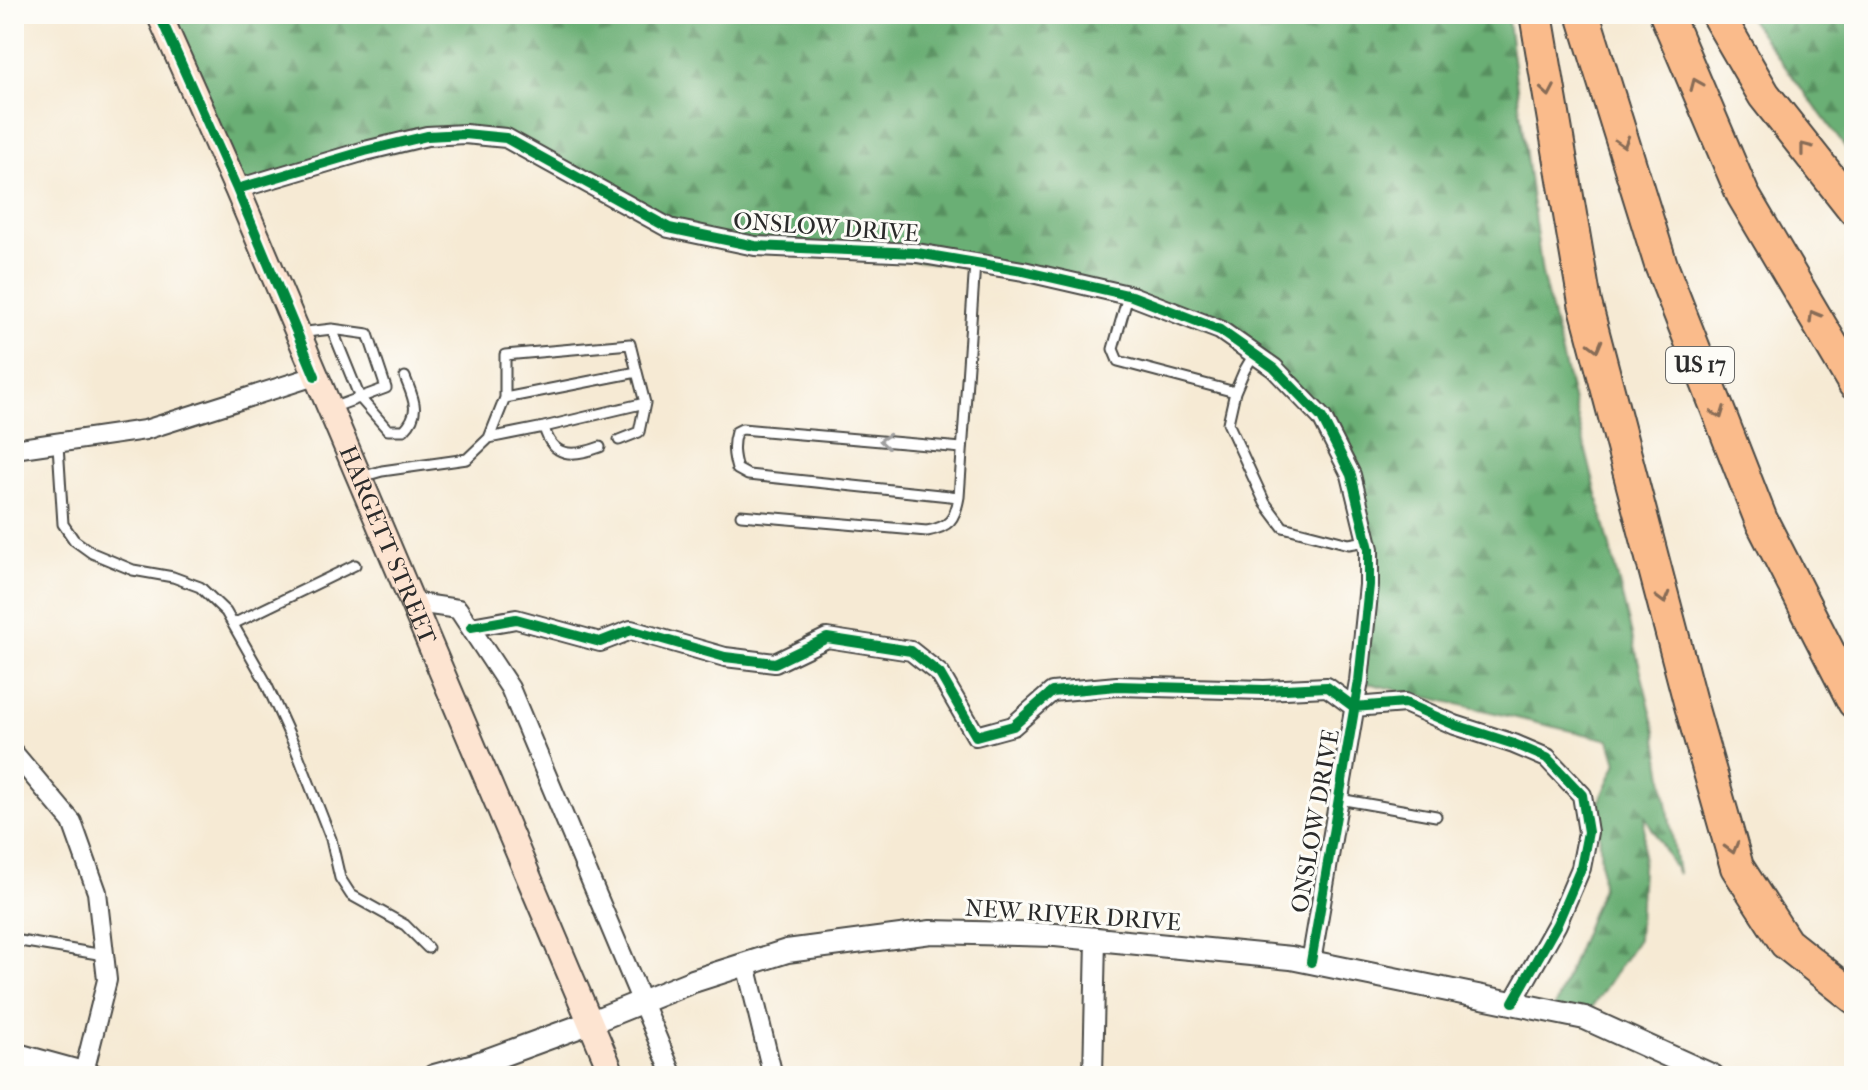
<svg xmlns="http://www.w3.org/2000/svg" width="1868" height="1090" viewBox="0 0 1868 1090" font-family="'IM FELL French Canon',serif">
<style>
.forest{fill:url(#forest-firs);stroke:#4a6d50;stroke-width:2}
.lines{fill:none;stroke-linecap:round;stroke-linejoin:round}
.service-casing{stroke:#494844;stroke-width:13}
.minor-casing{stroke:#494844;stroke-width:22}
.tertiary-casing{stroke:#494844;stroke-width:26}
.secondary-casing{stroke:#494844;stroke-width:28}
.motorway-casing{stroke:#494844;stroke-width:36}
.service{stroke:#fff;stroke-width:9}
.minor{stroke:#fff;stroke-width:18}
.tertiary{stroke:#fff;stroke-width:22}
.secondary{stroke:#fde4d1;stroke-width:24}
.motorway{stroke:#fabb8b;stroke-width:32}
.cycleway-casing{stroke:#fdfcf7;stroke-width:15}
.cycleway{stroke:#00873e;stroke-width:10}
.oneway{stroke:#886c56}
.oneway2{stroke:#a0a0a0}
.labels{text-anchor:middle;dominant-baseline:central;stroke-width:6;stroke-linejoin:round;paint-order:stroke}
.shield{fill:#fdfcf7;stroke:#6a6a68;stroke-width:2}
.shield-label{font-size:22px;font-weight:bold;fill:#2b2b2b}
.street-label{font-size:24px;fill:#2b2b2b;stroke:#fdfcf7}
</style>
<defs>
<pattern id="forest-firs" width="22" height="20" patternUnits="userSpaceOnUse" patternTransform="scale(2)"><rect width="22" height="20" fill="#6aaf74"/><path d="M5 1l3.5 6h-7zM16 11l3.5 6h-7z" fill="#578f5f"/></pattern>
</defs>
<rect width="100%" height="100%" fill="#fdfcf7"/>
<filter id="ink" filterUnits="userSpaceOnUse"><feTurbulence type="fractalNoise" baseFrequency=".0125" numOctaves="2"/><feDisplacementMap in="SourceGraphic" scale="16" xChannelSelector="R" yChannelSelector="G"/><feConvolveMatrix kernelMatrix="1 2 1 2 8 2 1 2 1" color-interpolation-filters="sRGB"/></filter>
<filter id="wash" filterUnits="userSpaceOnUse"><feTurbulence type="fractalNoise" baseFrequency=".006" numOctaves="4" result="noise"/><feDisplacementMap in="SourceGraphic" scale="32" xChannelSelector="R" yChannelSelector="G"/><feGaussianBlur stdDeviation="1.8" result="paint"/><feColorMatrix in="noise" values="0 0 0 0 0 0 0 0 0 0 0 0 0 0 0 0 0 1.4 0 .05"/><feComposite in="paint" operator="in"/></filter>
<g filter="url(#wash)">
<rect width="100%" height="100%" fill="#f6ead4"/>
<path class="forest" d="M159,14h1348l35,260 114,458 22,142 -33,-58 -7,123 -53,79 -32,-7 49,-124 -4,-82 19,-42 -7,-23 -251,-59 10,-132 -47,-131 -102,-88 -197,-59 -268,-25 -86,-18 -163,-90 -41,-4 -228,55z
M1747,14h107v145l-105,-141z"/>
</g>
<g filter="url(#ink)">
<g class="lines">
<g class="service-casing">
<path id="service" d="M1128,296l-15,53 5,12 117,31 9,-21 10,-17
M332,329l28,69 28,32h16c18,-18 9,-32 1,-53
M298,333l34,-4 36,5 18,54 -54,20
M1235,392l-7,31 37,80 18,24 66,17 18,-3
M505,398v-43l125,-11 7,28
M544,427l101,-24 -6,29 -20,8
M489,438l16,-40 132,-26 8,31
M58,445l5,79 11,16 18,13 41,17 40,7 27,10 26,25 38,67 31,68 36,92 9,39 11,17 54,30 23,23
M361,477l21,-6 85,-12 22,-21 55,-11c8,31 29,30 56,20
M959,497l-211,-22 -11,-6c-4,-14 -5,-24 -1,-37l6,-3 220,19
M741,515l186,16c22,-4 28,-11 32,-34l16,-234
M233,624l122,-59
M1339,799l97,17
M14,940l90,15"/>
</g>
<g class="minor-casing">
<path id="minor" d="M237,189l128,-38 62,-15 38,-2 41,4 163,90 86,18 162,7 106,18 109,25 88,34 54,38 48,50 29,57 18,74v36l-10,96 -48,281
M14,449l131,-19 170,-54
M410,602l48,7 52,79 163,388
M471,627l45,-8 84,23 31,-12 94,27 50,6 52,-25 84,13 29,23 36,62 37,-10 39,-34 65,-6 147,4 63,-3 27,20 51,-4 50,22 59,19 33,14 35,37 6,37 -7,36 -24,56 -44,78
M14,753l58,69 25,70 10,88 -24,96
M746,964l27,112
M1093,1076l3,-137"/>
</g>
<g class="tertiary-casing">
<path id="tertiary" d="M14,1054l80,22
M434,1076l40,-11 115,-42 104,-42 94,-30 144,-19 124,3 236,23 294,60 128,58"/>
</g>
<g class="secondary-casing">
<g id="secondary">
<path id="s1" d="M159,14l78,175 376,887"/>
</g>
</g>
<g class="motorway-casing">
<path id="motorway" d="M1536,14l49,289 105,399 47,165 49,76 68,54
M1583,14l78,251 100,255 93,182
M1666,14l77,181 111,188
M1717,14l47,81 90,114"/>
</g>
<use href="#service" class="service"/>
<use href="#minor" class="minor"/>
<use href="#tertiary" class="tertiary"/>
<use href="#secondary" class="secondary"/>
<use href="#motorway" class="motorway"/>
<g class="cycleway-casing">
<path id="cycleway" d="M159,14l78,175 78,187
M237,189l128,-38 62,-15 38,-2 41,4 163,90 86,18 162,7 106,18 109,25 88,34 54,38 48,50 29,57 18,74v36l-10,96 -48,281
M471,627l45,-8 84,23 31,-12 94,27 50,6 52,-25 84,13 29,23 36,62 37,-10 39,-34 65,-6 147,4 63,-3 27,20 51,-4 50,22 59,19 33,14 35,37 6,37 -7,36 -24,56 -44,78"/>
</g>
<use href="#cycleway" class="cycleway"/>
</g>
<defs><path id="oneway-chevron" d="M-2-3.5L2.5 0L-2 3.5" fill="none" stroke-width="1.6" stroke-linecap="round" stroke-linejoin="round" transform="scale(2)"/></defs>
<g class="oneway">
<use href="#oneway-chevron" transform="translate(1696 84) rotate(-113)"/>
<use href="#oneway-chevron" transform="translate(1548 91) rotate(80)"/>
<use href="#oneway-chevron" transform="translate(1623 142) rotate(73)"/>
<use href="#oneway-chevron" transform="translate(1805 148) rotate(-128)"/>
<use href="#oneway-chevron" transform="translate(1814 316) rotate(-120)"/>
<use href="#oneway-chevron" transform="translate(1596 346) rotate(75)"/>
<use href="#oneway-chevron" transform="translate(1719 413) rotate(69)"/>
<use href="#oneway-chevron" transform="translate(1663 598) rotate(75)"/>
<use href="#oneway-chevron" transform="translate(1732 848) rotate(74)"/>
</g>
<use class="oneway2" href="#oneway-chevron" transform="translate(885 441) rotate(-175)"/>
</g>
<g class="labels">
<rect class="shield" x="1666" y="347" width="68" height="36" rx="6"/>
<g class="shield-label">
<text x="1700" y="365">US 17</text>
</g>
<g class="street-label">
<text transform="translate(826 227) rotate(4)">ONSLOW DRIVE</text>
<text stroke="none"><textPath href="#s1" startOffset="578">HARGETT STREET</textPath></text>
<text transform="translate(1315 821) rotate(-80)">ONSLOW DRIVE</text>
<text transform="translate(1073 915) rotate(4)">NEW RIVER DRIVE</text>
</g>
</g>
<rect width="1868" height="1090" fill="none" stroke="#fdfcf7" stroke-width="48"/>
</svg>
